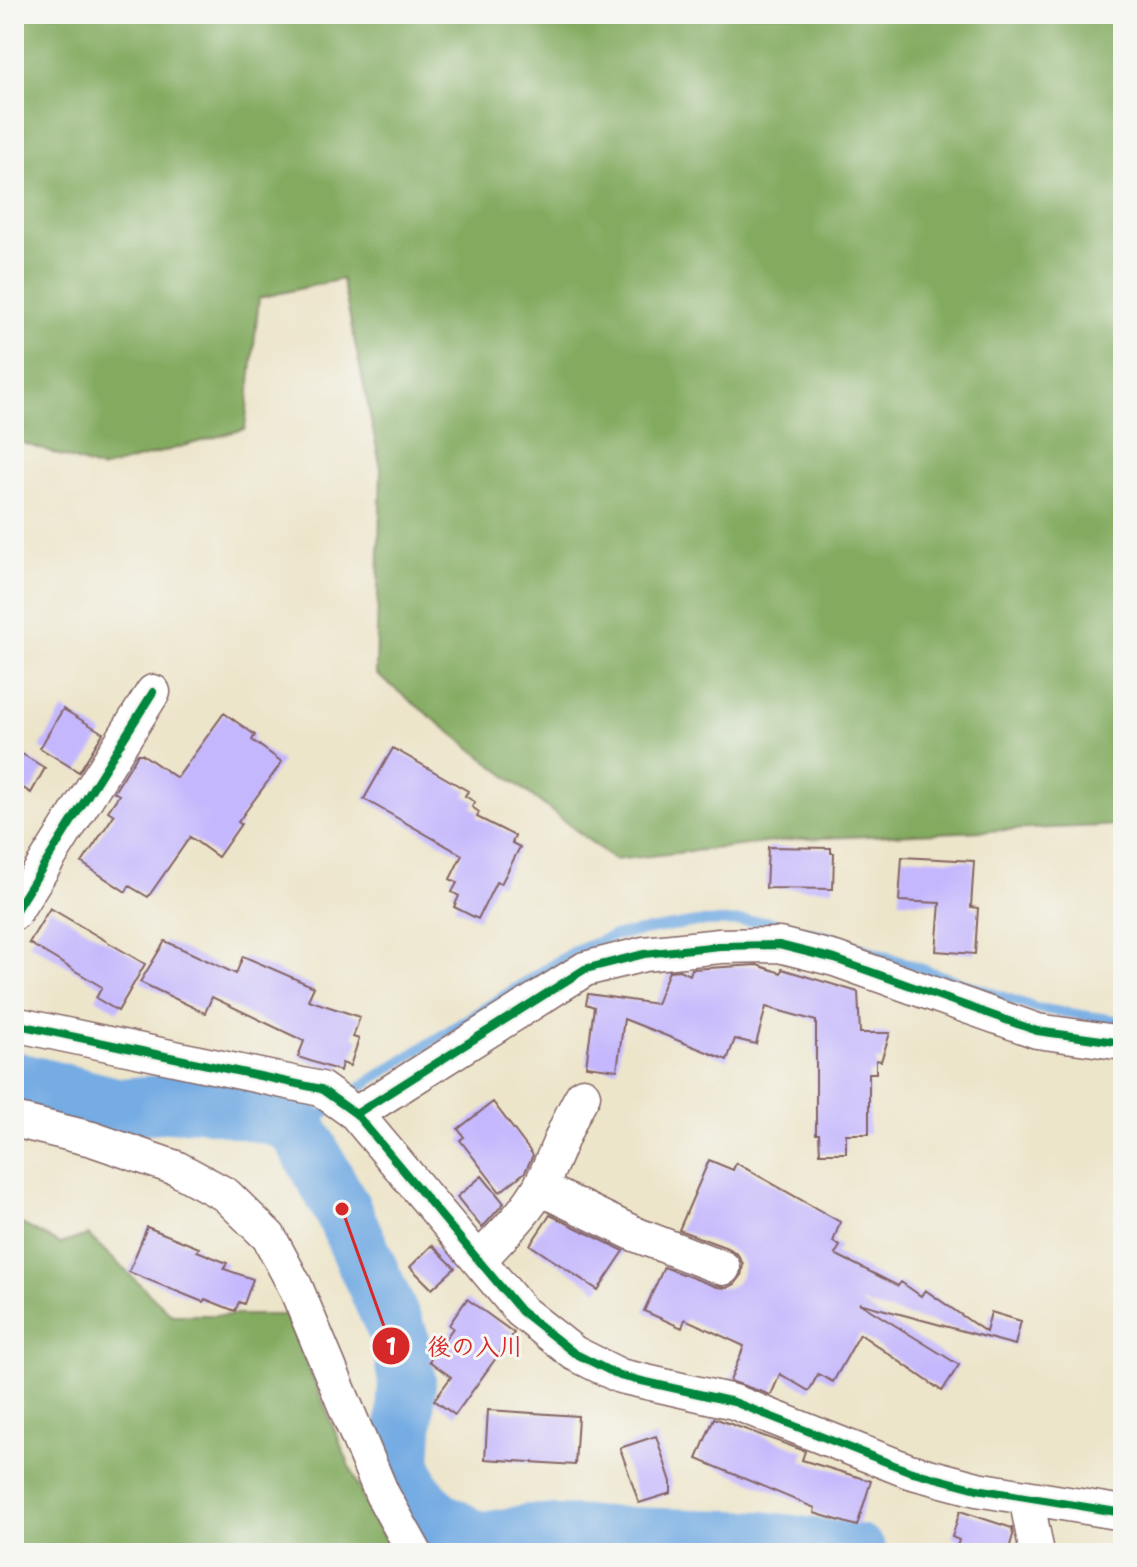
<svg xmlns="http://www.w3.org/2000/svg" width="1137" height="1567" viewBox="0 0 1137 1567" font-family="'Shantell Sans','Klee One',sans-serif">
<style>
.forest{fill:#83ab61;stroke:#666546;stroke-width:2}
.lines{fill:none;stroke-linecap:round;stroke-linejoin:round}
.stream{stroke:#74ace3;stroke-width:10}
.river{stroke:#74ace3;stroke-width:58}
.building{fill:#c5b7fd}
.minor-casing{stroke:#836463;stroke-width:37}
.minor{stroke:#fff;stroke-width:34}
.cycleway-casing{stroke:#f6f6f2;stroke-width:13}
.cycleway{stroke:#00873e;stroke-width:8}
.leader{fill:none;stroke:#d62828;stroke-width:3}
.callout-dot{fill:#d62828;stroke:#f6f6f2;stroke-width:3}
.mark-label{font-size:24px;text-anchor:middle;font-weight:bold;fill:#fff}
.callout-label{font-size:24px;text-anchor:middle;font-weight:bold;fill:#d62828;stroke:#f6f6f2;stroke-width:6;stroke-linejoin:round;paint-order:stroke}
</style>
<rect width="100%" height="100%" fill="#f6f6f2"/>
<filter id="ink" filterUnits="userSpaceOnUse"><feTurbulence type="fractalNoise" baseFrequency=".0125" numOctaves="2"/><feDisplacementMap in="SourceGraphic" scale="16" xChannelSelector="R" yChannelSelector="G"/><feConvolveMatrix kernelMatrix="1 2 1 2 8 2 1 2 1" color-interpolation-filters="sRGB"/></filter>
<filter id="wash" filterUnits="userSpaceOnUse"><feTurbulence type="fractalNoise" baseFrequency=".006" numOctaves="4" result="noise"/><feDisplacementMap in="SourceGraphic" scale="32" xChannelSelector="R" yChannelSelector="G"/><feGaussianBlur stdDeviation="1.8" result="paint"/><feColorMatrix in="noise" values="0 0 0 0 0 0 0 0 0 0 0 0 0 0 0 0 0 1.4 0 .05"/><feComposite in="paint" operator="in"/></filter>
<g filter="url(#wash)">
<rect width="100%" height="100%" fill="#ede5ca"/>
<path class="forest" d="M14,14h1109v811l-322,14 -187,21 -238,-186 5,-205 -39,-190 -83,19 -14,131 -144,40 -87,-29z
M14,1220l46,24 28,-9 84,80h114l87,206 23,32h-382z"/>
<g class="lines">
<path class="stream" d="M297,1127l15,-4 45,-34 215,-137 40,-16 85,-14 71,-1 65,17 203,70 87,13"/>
<path class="river" d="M14,1080l106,27 81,-6 75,16 21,10 45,82 58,130 7,43 -5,80 10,29 25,28 43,23 49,-9 232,7 97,13"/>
</g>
<g id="blocks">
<path class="building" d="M63,709l40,24 -24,39 -39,-24z
M224,713l31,22 -3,5 30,22 -44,60 3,2 -23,33 -28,-20 -42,60 -19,-11 -3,6 -44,-29 32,-48 -6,-4 11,-16 -5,-3 24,-38h4l35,24z
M393,748l75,43 -3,5 10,6 -3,5 7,5 -2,5 38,19 -3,7 8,4 -19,37 -5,-2 -18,37 -24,-12 5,-11 -7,-4 5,-9 -7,-4 12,-24 -98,-56z
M14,749l31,19 -14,25 -17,-11z
M768,847l63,1v5h3l-1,36 -67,-1z
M902,857l72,4 -3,46 7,1 -3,46 -39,-3 4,-48 -41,-2z
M50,908l95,56 -27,47 -22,-13 6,-11 -73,-44z
M165,941l71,33 7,-18 71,31 -6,13 52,17 -7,20 6,2 -9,27 -8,-3 -2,8 -42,-14 6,-16 -92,-44 -7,16 -65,-31z
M757,965l24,8 1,-4 76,23 2,41h30l-9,28 -5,-1v13h-7v61h-23v19h-26l-1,-19h-3v-113l-50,-14 -10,37 -21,-5 -8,21 -103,-41 -7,51 -31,-4 8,-59 -8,-3 2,-10 68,10 13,-33 10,-1 11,5 2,-6z
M493,1102l40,53 -8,17 -25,20 -40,-52 4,-3 -6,-8z
M709,1160l24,10 3,-7 104,59 -7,20 7,4 -5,8 63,32 3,-4 20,14 4,-6 61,42 5,-20 30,9 -6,24 -156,-42 100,62 -17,26 -82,-57 -27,48 -15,-8 -9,17 -29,-17 -9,21 -41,-14 14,-35 -59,-27 -3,9 -38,-17 20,-44 53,20 10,1 8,-4 6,-8 2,-12 -5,-9 -8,-6 -51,-19z
M482,1176l22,27 -22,25 -25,-31z
M550,1215l74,36 -26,39 -68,-45z
M147,1227l52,21 -2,3 30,12 -3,6 29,10 -9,25 -5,-2 -4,9 -30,-12 -2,3 -74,-30z
M432,1245l23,23 -23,21 -22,-22z
M467,1299l47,34 -59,82 -21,-15 17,-23 -22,-16 24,-33 -4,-3z
M488,1410l90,6 -3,49 -90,-6z
M714,1418l91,33 -3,9 69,21 -14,45 -43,-13 1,-5 -118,-49z
M656,1436l15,46v11l-32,10 -19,-55z
M960,1511l52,17 1,7 -5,18h-53l4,-13 -7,-3z"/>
</g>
</g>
<g filter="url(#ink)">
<use href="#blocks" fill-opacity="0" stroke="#836463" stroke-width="2"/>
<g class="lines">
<g class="minor-casing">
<path id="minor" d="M14,913l139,-221
M14,1024l307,65 35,25 165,197 53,42 46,23 114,26 175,69 68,18 146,24
M356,1114l229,-145 59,-15 76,-8 59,-1 56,14 202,72 86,12
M14,1120l78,19 84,29 50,27 43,42 26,49 87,208 33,59
M540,1188l97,47 86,33
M479,1260c21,-23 46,-46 61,-73 16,-30 25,-63 43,-92
M1026,1497l11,56"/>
</g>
<use href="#minor" class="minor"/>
<g class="cycleway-casing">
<path id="cycleway" d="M14,913l139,-221
M14,1024l307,65 35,25 165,197 53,42 46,23 114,26 175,69 68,18 146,24
M356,1114l229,-145 59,-15 76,-8 59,-1 56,14 202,72 86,12"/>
</g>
<use href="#cycleway" class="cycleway"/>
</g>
</g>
<path class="leader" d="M342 1209L391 1346"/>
<g class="callout-dot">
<circle cx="342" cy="1209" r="8"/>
<circle cx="391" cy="1346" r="20"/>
</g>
<g class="mark-label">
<text x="391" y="1355">1</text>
</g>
<g class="callout-label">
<text x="475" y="1355">後の入川</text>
</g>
<rect width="1137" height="1567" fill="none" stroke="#f6f6f2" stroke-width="48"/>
</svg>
